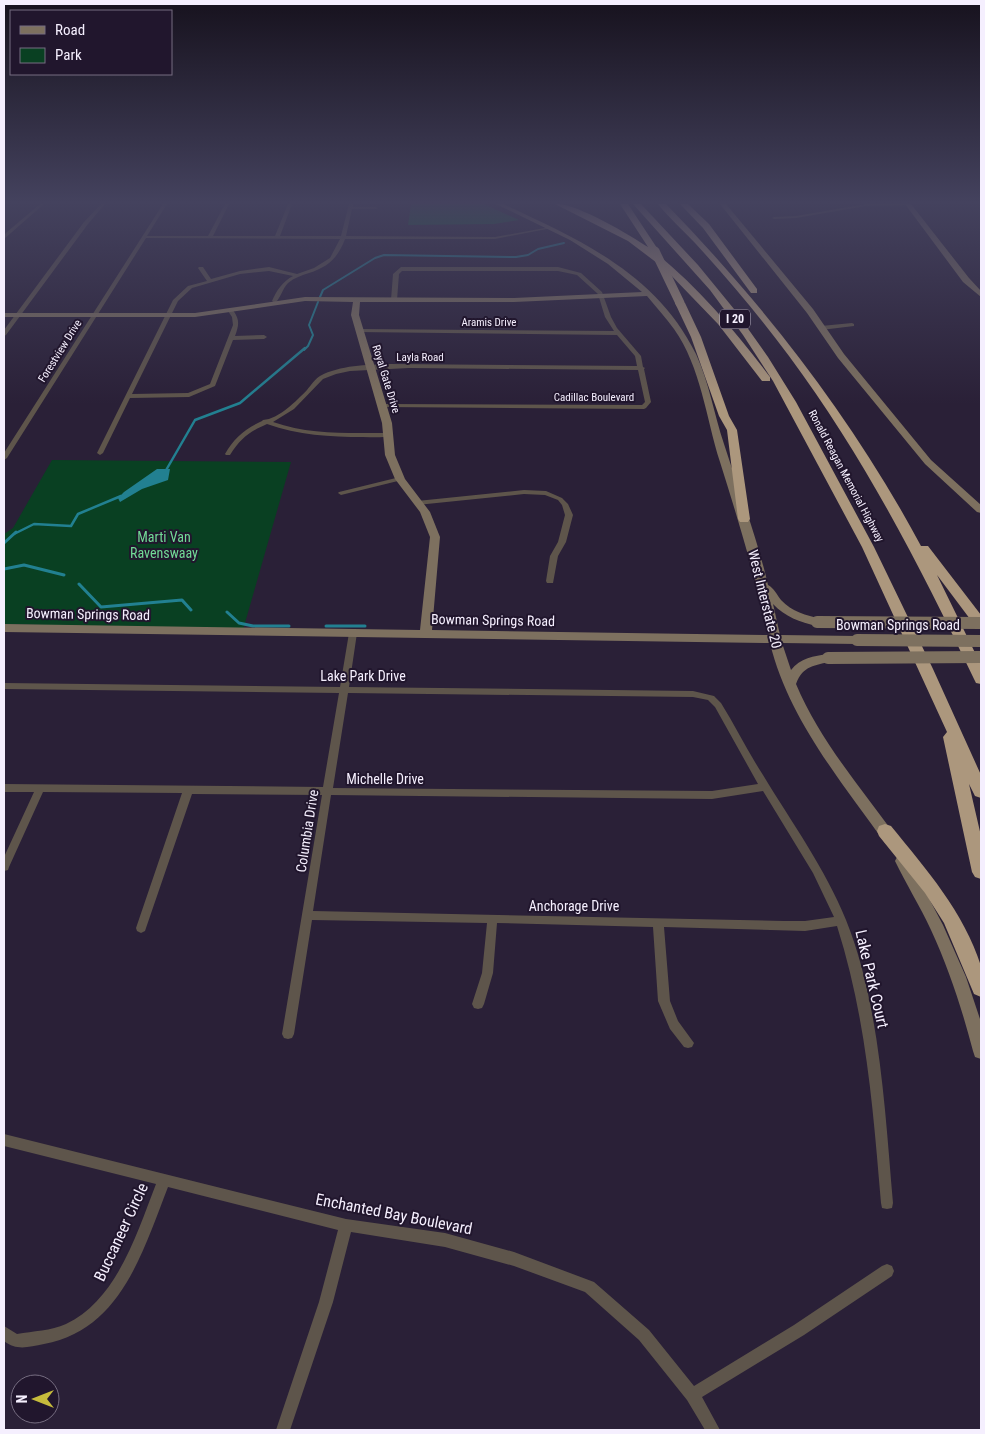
<svg xmlns="http://www.w3.org/2000/svg" width="985" height="1434" viewBox="0 0 985 1434" font-family="'Roboto Condensed',sans-serif">
<style>
.green{fill:#094022}
.forest{fill:#0c6536}
.water{fill:#228091}
.lines{fill:none;stroke-linecap:round;stroke-linejoin:round}
.stream-far2{stroke:#228091;stroke-width:2}
.stream-far1{stroke:#228091;stroke-width:2.5}
.stream{stroke:#228091;stroke-width:3}
.street{fill:#5e554b;fill-rule:evenodd}
.secondary{fill:#7d705f;fill-rule:evenodd}
.highway{fill:#ac977d;fill-rule:evenodd}
.secondary-bridge{stroke:#7d705f;stroke-width:12}
.highway-bridge{stroke:#ac977d;stroke-width:9}
.labels{text-anchor:middle;dominant-baseline:central;stroke-width:4;stroke-linejoin:round;paint-order:stroke}
.far-street-label{font-size:11px;fill:#f5effe;stroke:#21162d}
.shield{fill:#21162d;stroke:#b5aebf;stroke-width:1}
.shield-label{font-size:12px;font-weight:bold;fill:#f5effe}
.park-label{font-size:14px;fill:#71da96;stroke:#21162d}
.street-label{font-size:14px;fill:#f5effe;stroke:#21162d}
.near-street-label{font-size:16px;fill:#f5effe;stroke:#21162d}
</style>
<rect width="100%" height="100%" fill="#2a2037"/>
<path class="green" d="M52,460l239,2 -48,168 -239,-6v-90l9,-6z"/>
<path class="forest" d="M411,204h73l35,16 -25,4 -86,1z"/>
<path class="water" d="M157,469h13l-2,11 -26,9 -22,13 -2,-4 6,-6z"/>
<g class="lines">
<path class="stream-far2" d="M320,297l3,-7 52,-32 9,-3 132,2 12,-2 10,-6 26,-6
M304,350l4,-4 5,-11 -4,-10 9,-23"/>
<path class="stream-far1" d="M165,472l30,-52 45,-17 65,-55
M14,534l20,-10 37,2 7,-12 43,-18"/>
<path class="stream" d="M4,543l12,-11
M4,569l20,-4 40,10
M79,584l22,23 81,-7 9,10
M227,612l12,11 14,3h36
M326,626h39"/>
<path class="street" d="M40,204h4l-40,35v-4l3,-3z
M101,204h4l-17,20 -82,111 -2,1v-6l80,-108z
M163,204h4l-20,32h61l17,-32h4l-16,32h62l13,-32h4l-12,32h61l8,-32h4v3h23l2,1 -2,1h-24l-6,27 149,1 55,-10 2,1 -57,11h-150c-7,19 -17,28 -36,34 -7,2 -15,5 -21,10 -6,6 -7,15 -13,20l-3,-2c5,-11 10,-19 21,-25l-24,-5 -29,3 -48,14 -14,13 -46,93 56,-1 22,-9 23,-59 -1,-8 -4,-6 1,-1h4c7,10 6,15 2,26l29,-1 3,2 -3,2 -31,1 -18,46 -26,11 -59,1 -27,55 -3,2 -3,-2 76,-153 15,-14 19,-5 -9,-13 1,-1h4l8,12 29,-8 29,-4 28,7 17,-6 16,-10 10,-19 -194,-1 -139,220 -3,2v-7z
M866,204h44l-2,1 -42,1 -70,12 -22,1 -2,-1 2,-1 22,-1z
M401,267h157l23,6 21,19 9,25 6,11 24,28 2,11 2,1 -1,1 7,33 -5,6 -2,1 -261,-2 -2,-1v-2l261,1 3,-3 -7,-32 -229,-2 -59,3 -14,3 -13,5 -29,30 -21,13c37,13 76,11 115,11l2,1v2c-9,2 -18,1 -27,1 -33,0 -65,-2 -96,-13 -18,8 -26,14 -37,31h-4l-1,-1c9,-16 20,-25 37,-33l1,-1c16,-1 33,-19 44,-30 4,-5 8,-11 13,-14 20,-11 47,-11 69,-12l248,2 -2,-10 -18,-21 -260,-3v-2l2,-1 255,2 -9,-14 -7,-23 -21,-19 -19,-4h-156l-3,3 -2,26 -3,2 -3,-2 2,-26z
M852,323l2,1v2l-33,4 -3,-2 3,-2z
M400,477l2,1v2l-61,15 -3,-2 1,-1z
M524,490l22,1 16,7 6,6 5,11 -7,27 -8,14 -5,27h-6l-1,-2 4,-25 8,-14 7,-27 -3,-10 -4,-5 -13,-5 -21,-1 -107,11 -3,-2 3,-2z
M353,630l4,3 -8,54 344,4 21,5 7,7c15,24 27,49 42,72 29,48 62,93 83,145 34,85 39,191 47,283l-1,5 -5,1 -5,-1 -1,-5c-8,-95 -15,-186 -44,-277l-32,5 -141,-4 6,74 8,20 16,22 -2,4 -4,1 -4,-1 -14,-18 -12,-28 -5,-74 -156,-4 -4,50 -9,31 -2,4 -4,1 -4,-1 -2,-4 10,-31 5,-50 -175,-3 -18,114 -2,4 -4,1 -4,-1 -2,-4 40,-239 -130,-1 -46,134 -1,3 -4,2 -4,-2 -1,-3 46,-135 -139,-1 -34,75 -1,3 -4,1v-14l30,-65h-30v-8l319,3 16,-94 -335,-4v-6l336,4 9,-54zM348,693l345,4 15,3 7,7 43,77 -46,7 -379,-3zM763,791l50,82 21,44 -29,4h-21l-471,-10 18,-116 381,4z
M4,1134l342,85 99,14 69,19 80,30 55,48 45,56 100,-61 88,-59 5,-2 5,2 2,5 -2,5 -88,59 -102,62 18,33h-15l-18,-30 -48,-60 -54,-48 -71,-26 -69,-19 -94,-15 -18,70 -43,128h-14l43,-128 19,-72 -170,-43c-25,64 -47,143 -124,157 -16,3 -27,7 -40,-3v-15l13,8c16,-3 34,-3 49,-10 51,-24 71,-91 90,-140l-152,-38z"/>
<path class="secondary" d="M496,204h7c77,36 153,69 193,150 13,28 18,60 28,90 15,47 33,93 44,141 6,3 9,10 13,15 11,12 25,15 40,19l2,3 -6,4c-17,-4 -32,-9 -44,-22l7,31 77,1 6,4 -6,4 -75,-1 9,27c9,-12 23,-14 37,-16l6,4 -2,3c-17,5 -29,4 -36,23 23,55 64,103 99,151l2,4 -2,4 -5,2 -5,-2c-44,-62 -97,-125 -115,-200l-766,-11v-8l416,6 10,-93 -10,-25 -25,-33 -10,-24 -3,-32 -31,-108 2,-13 -48,-1 -110,16h-191v-4h191l110,-16 209,1 128,-6 -34,-28 -38,-24zM647,296c9,11 19,22 27,33 27,38 32,89 46,133 18,57 35,114 49,173l-337,-5 8,-93 -10,-25 -25,-33 -10,-24 -3,-32 -33,-108 1,-13h154z
M720,204h6l87,105 31,45 87,106 50,45v8l-4,-1 -52,-48 -87,-106 -31,-45z
M905,204h6l58,74 12,13v6l-18,-15z
M902,855l5,2 36,68 23,52 15,45v37l-6,-2 -2,-6c-11,-42 -24,-82 -42,-121 -11,-24 -25,-46 -36,-69l2,-4z"/>
<path class="highway" d="M555,204c20,-2 75,31 93,43l-28,-43h8l31,47 -3,2c44,36 80,79 114,124v4h-8l-44,-57 -53,-55 -37,-28z
M633,204h8l57,61 36,44 34,48 28,45 78,145 59,122 48,106v23l-6,-2 -6,-12 12,52v43l-6,-2 -3,-5 -29,-135 4,-5 -85,-185 -89,-166 -30,-46 -33,-45z
M658,204h8c100,103 187,215 255,342h7l53,69v14l-5,-2 -39,-52 44,90v19l-5,-1 -2,-4c-54,-113 -110,-222 -185,-323 -29,-39 -61,-77 -94,-113 -12,-13 -26,-25 -37,-39z
M680,204h8l21,20 48,65v4h-6l-48,-65z
M680,300l5,3 16,34 28,79 8,14 13,89 -2,3h-8l-2,-3 -11,-89 -8,-14 -28,-79 -16,-34z
M885,824l6,2c35,43 73,86 90,140 2,9 0,21 0,31l-7,-3 -30,-71 -19,-30 -46,-57 -2,-5 2,-5z"/>
<path class="secondary-bridge" d="M817,622l164,1
M857,640l124,1
M828,658l153,-1"/>
<path class="highway-bridge" d="M655,251l25,52"/>
</g>
<linearGradient id="sky" x2="0" y2="1"><stop stop-color="#17121e"/><stop offset="0.5" stop-color="#44425e"/><stop offset="1" stop-color="#44425e" stop-opacity="0"/></linearGradient>
<rect width="985" height="404" fill="url(#sky)"/>
<g class="labels">
<g class="far-street-label">
<text x="489" y="322">Aramis Drive</text>
<text transform="translate(60 351) rotate(-58)">Forestview Drive</text>
<text x="420" y="357">Layla Road</text>
<text transform="translate(386 379) rotate(73)">Royal Gate Drive</text>
<text x="594" y="397">Cadillac Boulevard</text>
<text transform="translate(846 476) rotate(62)">Ronald Reagan Memorial Highway</text>
</g>
<rect class="shield" x="720" y="309.5" width="30" height="19" rx="4"/>
<g class="shield-label">
<text x="735" y="319">I 20</text>
</g>
<g class="park-label">
<text x="164" y="537">Marti Van<tspan x="164" dy="16">Ravenswaay</tspan></text>
</g>
<g class="street-label">
<text transform="translate(765 599) rotate(76)">West Interstate 20</text>
<text transform="translate(88 614) rotate(1)">Bowman Springs Road</text>
<text transform="translate(493 620) rotate(1)">Bowman Springs Road</text>
<text x="898" y="625">Bowman Springs Road</text>
<text x="363" y="676">Lake Park Drive</text>
<text x="385" y="779">Michelle Drive</text>
<text transform="translate(307 831) rotate(-81)">Columbia Drive</text>
<text x="574" y="906">Anchorage Drive</text>
</g>
<g class="near-street-label">
<text transform="translate(872 979) rotate(77)">Lake Park Court</text>
<text transform="translate(394 1214) rotate(11)">Enchanted Bay Boulevard</text>
<text transform="translate(121 1232) rotate(-65)">Buccaneer Circle</text>
</g>
</g>
<rect width="985" height="1434" fill="none" stroke="#f5effe" stroke-width="10"/>
<rect x="10" y="10" width="162" height="65" fill="#21162d" stroke="#766d81"/>
<rect x="20" y="26" width="25" height="8" fill="#7d705f" stroke="#766d81"/>
<text x="55" y="35" font-size="15" fill="#f5effe">Road</text>
<rect x="20" y="48" width="25" height="15" fill="#094022" stroke="#766d81"/>
<text x="55" y="60" font-size="15" fill="#f5effe">Park</text>
<g transform="translate(35 1399) rotate(270)"><circle r="24" fill="#21162d" stroke="#766d81"/>
<path d="M0-4L9 19L0 12L-9 19Z" fill="#c6bb3c"/>
<text y="-8" font-size="14" font-weight="bold" text-anchor="middle" fill="#f5effe">N</text>
</g>
</svg>
